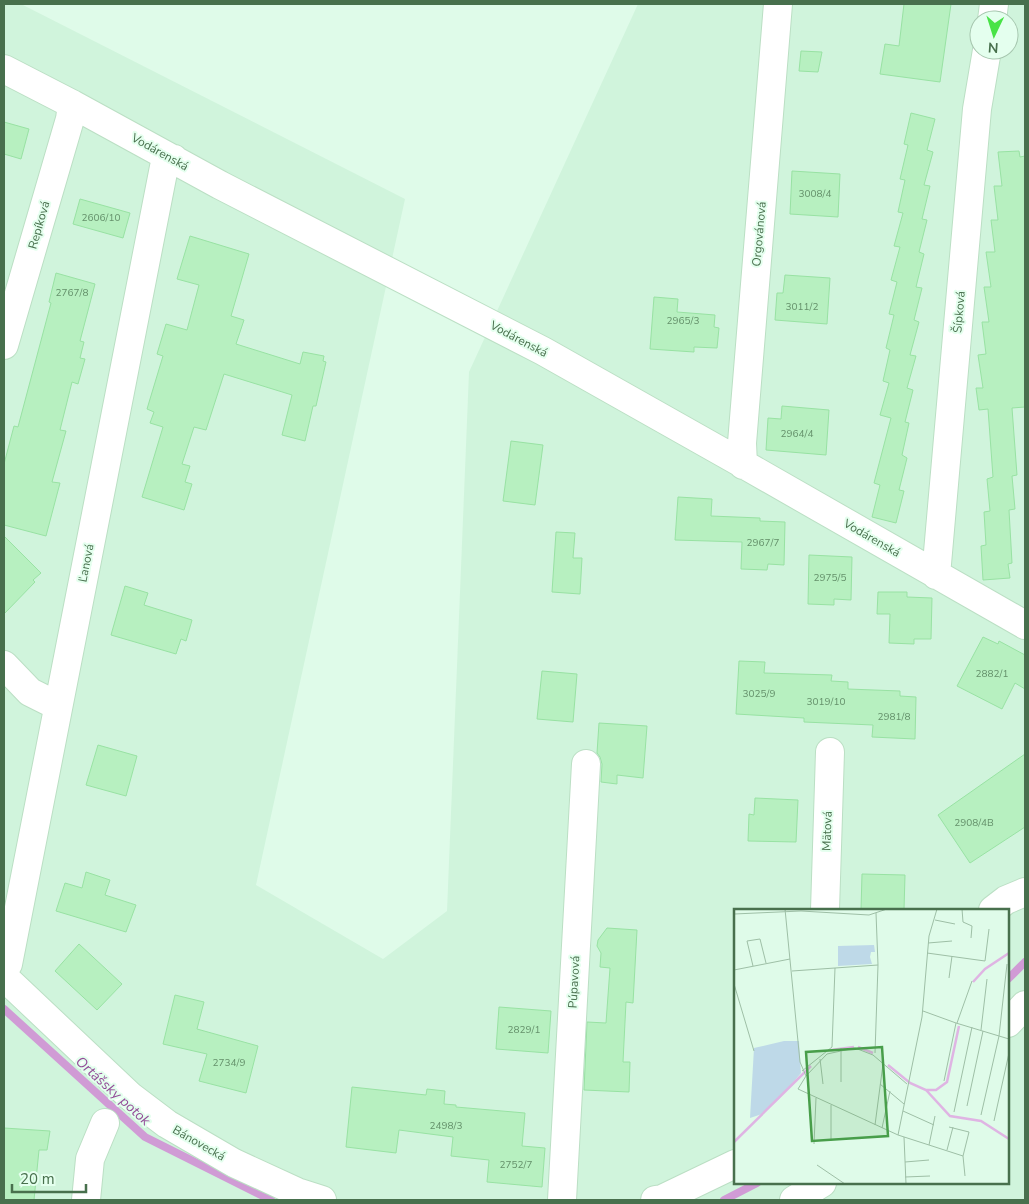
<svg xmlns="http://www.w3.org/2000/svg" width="1029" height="1204" viewBox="0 0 1029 1204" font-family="'Nunito Sans',sans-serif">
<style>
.residential{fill:#d0f4dc;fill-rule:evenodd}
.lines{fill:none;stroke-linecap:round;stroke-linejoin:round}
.stream{stroke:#d09bd5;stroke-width:8}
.building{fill:#b7f0c0;stroke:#98e2a3}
.street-casing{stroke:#bbdfc4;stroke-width:30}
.street{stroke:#fff;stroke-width:28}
.labels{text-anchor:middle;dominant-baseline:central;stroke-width:4;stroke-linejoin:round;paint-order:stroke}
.number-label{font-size:10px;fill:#64906a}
.street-label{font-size:12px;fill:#48704d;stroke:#e4ffee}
.water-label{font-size:14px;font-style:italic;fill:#934b98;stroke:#e4ffee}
.inset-river{fill:none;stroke:#dfb4e3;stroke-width:2.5}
.inset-road{fill:none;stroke:#9ebfa6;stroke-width:1}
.view{fill:#489e4a;fill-opacity:0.15;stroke:#489e4a;stroke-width:2.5}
.inset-edge{fill:none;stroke:#48704d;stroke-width:2.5}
</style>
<rect width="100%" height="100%" fill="#dffbe9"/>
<path class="residential" d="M4,4h17l384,195 -149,686 127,74 64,-48 22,-539 169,-368h387v1196h-1021zM979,20h30v30h-30zM735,910h273v273h-273z"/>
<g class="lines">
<path class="stream" d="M1008,979l17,-17
M4,1009l141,128 126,63
M724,1200l33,-17"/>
</g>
<path class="building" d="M904,4h47l-11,78 -60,-8 5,-30 14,2z
M801,51l21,1 -4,20 -19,-1z
M911,113l24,6 -8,31 6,2 -9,33 6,1 -8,33 5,1 -8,32 5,2 -8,33 6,1 -8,32 5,2 -9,33 6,1 -9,32 6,2 -8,32 4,1 -7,32 5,3 -8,32 5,1 -8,32 -24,-6 8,-32 -6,-2 17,-65 -11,-3 9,-32 -6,-2 7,-31 -4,-2 8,-33 -5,-1 8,-32 -6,-2 9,-33 -6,-1 9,-33 -5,-1 7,-32 -5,-1 8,-34 -4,-1z
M4,122l25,7 -8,30 -17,-5z
M1019,151l1,6 5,-1v251l-13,1 5,67 -5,1 3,33 -6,1 3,53 -4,1 2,14 -27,2 -2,-34 5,-1 -2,-33 6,-1 -3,-32 6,-2 -5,-68 -9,1 -3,-22h7l-5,-33 8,-1 -4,-32h7l-5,-35h7l-5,-35h9l-4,-32h7l-4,-34h8l-4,-34z
M792,171l48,3 -2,43 -48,-3z
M80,199l50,14 -7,25 -50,-14z
M190,236l59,18 -18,62 13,4 -8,24 64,20 3,-12 21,4 -1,5 3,1 -10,44h-3l-8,35 -23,-6 10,-40 -68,-21 -18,56 -12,-3 -12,37 8,2 -5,16 7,2 -8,26 -42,-13 21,-70 -13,-4 4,-11 -7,-3 16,-53 -6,-2 9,-30 21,6 12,-45 -22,-6z
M56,273l39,11 -15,57 4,1 -4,16 5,1 -7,25 -6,-2 -12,48 6,1 -14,51 8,1 -14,53 -42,-11v-61l10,-38 4,1 33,-124 -2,-1z
M785,275l45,3 -3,46 -52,-4 2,-27h6z
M654,297l24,2 -1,13 38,3 -1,12 5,1 -2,20 -23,-1v5l-44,-3z
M782,406l47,4 -3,45 -60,-5 2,-32 13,1z
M511,441l32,4 -8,60 -32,-4z
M678,497l34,2 -1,17 49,2v3l25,1 -1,43 -16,-1 -1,6 -26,-1 1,-27 -67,-2z
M556,532l19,1 -2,25h9l-2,36 -28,-2z
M4,536l37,37 -8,7 2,2 -31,32z
M809,555l43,2 -1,43 -17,-1v6l-26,-1z
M125,586l23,7 -4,12 48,15 -6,21 -5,-2 -5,15 -65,-19z
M878,592h29v5l25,1 -1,41h-17v5l-25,-1 1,-29h-13z
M983,637l15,7 1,-3 26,14v34l-10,-6 -13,26 -45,-23z
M739,661l26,1 -1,11 68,2 -1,6 17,1v7l52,2v5l16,1 -1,42 -43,-2 1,-12 -69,-3v-4l-68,-4z
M542,671l35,3 -4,48 -36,-3z
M599,723l48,3 -4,52 -26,-3v9l-16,-2 1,-18 -2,-7 -3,-4z
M98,745l39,11 -11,40 -40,-11z
M1025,754v73l-55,36 -32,-48z
M755,798l43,2 -2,42 -48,-1 1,-27 5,1z
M86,872l24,8 -5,15 31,10 -10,27 -70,-21 9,-28 17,5z
M862,874l43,1 -1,35h-43z
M607,928l30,2 -4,73 -7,-1 -3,60h7l-1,30 -45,-2 3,-68 19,1 4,-55 -10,-1 1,-14 -4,-7 1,-6z
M79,944l43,40 -25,26 -42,-39z
M175,995l29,7 -7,27 61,17 -12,47 -47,-12 8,-27 -44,-10z
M499,1007l52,4 -3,42 -52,-4z
M352,1087l74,8 1,-6 18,2 -1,13 12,1v2l69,6 -3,33 23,2 -3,39 -55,-5 2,-22 -38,-4 2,-19 -54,-7 -3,23 -50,-6z
M4,1128l46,3 -3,19h-8l-5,50h-30z"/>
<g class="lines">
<g class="street-casing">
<path id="street" d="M992,20l2,-16
M4,69l68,35 148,81 323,166 195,110 287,164
M4,345l66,-226 2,-15
M743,465l-1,-22 36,-439
M936,575l41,-466 10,-59
M4,665l26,27 28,14
M825,910l5,-158
M993,910l13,-10 19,-8
M4,970l4,-6 156,-797 10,-8
M4,977l126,119 37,28 67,39 63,29 25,8
M1008,1023l17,-18
M86,1200l4,-41 15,-36
M562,1200l24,-436
M655,1200l7,-1 73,-35
M794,1200l28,-17"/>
</g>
<use href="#street" class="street"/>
</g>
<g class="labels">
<g class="number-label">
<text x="815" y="194">3008/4</text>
<text x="101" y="218">2606/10</text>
<text x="72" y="293">2767/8</text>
<text x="802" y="307">3011/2</text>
<text x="683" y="321">2965/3</text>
<text x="797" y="434">2964/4</text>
<text x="763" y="543">2967/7</text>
<text x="830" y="578">2975/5</text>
<text x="992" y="674">2882/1</text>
<text x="759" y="694">3025/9</text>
<text x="826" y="702">3019/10</text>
<text x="894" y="717">2981/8</text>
<text x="974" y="823">2908/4B</text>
<text x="524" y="1030">2829/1</text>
<text x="229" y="1063">2734/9</text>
<text x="446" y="1126">2498/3</text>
<text x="516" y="1165">2752/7</text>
</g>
<g class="street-label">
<text transform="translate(160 152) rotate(29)">Vodárenská</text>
<text transform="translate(39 225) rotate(-74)">Repíková</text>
<text transform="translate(759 234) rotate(-85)">Orgovánová</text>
<text transform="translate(959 312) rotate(-85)">Šípková</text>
<text transform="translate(519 339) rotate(28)">Vodárenská</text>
<text transform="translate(872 538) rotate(30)">Vodárenská</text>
<text transform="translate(86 563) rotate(-79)">Ľanová</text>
<text transform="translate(827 831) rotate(-88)">Mätová</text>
<text transform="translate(574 982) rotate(-87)">Púpavová</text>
<text transform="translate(199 1143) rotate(30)">Bánovecká</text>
</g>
<g class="water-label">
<text transform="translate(113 1091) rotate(42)">Ortášsky potok</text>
</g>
</g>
<g transform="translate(734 909)">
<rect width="275" height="275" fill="#dffbe9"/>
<path d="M140,36l1,7h-4l-1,5 2,7 -34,2v-20zM50,132h15l2,32 -22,26 -17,15 -12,4 4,-70z" fill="#bed9e8"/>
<path class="inset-river" d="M239,73l12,-13 24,-16M124,138l15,6M97,141l23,-3M154,156l22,18 16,7 24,26 31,5 28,18M192,181h10l11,-8 12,-56M0,233l77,-76"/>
<path class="inset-road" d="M51,0l15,153 6,14 -8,13 100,46 65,21M228,0l1,13 9,4 -1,12M0,5l67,-3 68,4 18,-6M201,11l20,4M194,34l24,-2M193,44l58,8 4,-32M19,57l-6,-25 13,-2 6,24M0,61l56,-11M58,62l86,-6M215,69l3,-22M0,75l20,67M189,102l33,12 -12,58M222,114l53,16M223,114l15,-42M247,121l6,-51M107,139v34M141,144l3,-88 -2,-52M86,150l3,25M68,162l30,-24 3,-79M72,167l21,-22 28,-6 18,7 34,29M146,175l24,20M233,197l16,-75M169,202l31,14M220,203l18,-85M247,206l18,-79 8,-72M260,212l15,-68M141,216l8,-61M215,218l20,5 -6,24 2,20M148,219l8,-37M164,226l24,-118 7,-81 8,-27M170,228l2,47M97,232v-36M80,235l2,-46M195,236l6,-29M213,241l6,-23M171,253l24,-2M83,256l28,19M171,268l25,-1"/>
<path class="view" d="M148,138l6,89 -76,5 -6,-89z"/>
<rect width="275" height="275" class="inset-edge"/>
</g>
<rect width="1029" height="1204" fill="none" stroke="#48704d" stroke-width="10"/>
<g transform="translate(994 35) rotate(184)"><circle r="24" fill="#e4ffee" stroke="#a6c6ae"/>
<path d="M0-4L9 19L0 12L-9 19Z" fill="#48e346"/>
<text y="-8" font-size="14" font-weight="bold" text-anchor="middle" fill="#48704d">N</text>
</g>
<path d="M12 1184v8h74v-8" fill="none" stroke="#48704d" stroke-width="2.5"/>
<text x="20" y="1184" font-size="15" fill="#48704d" stroke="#e4ffee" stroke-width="4" paint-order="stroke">20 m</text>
</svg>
